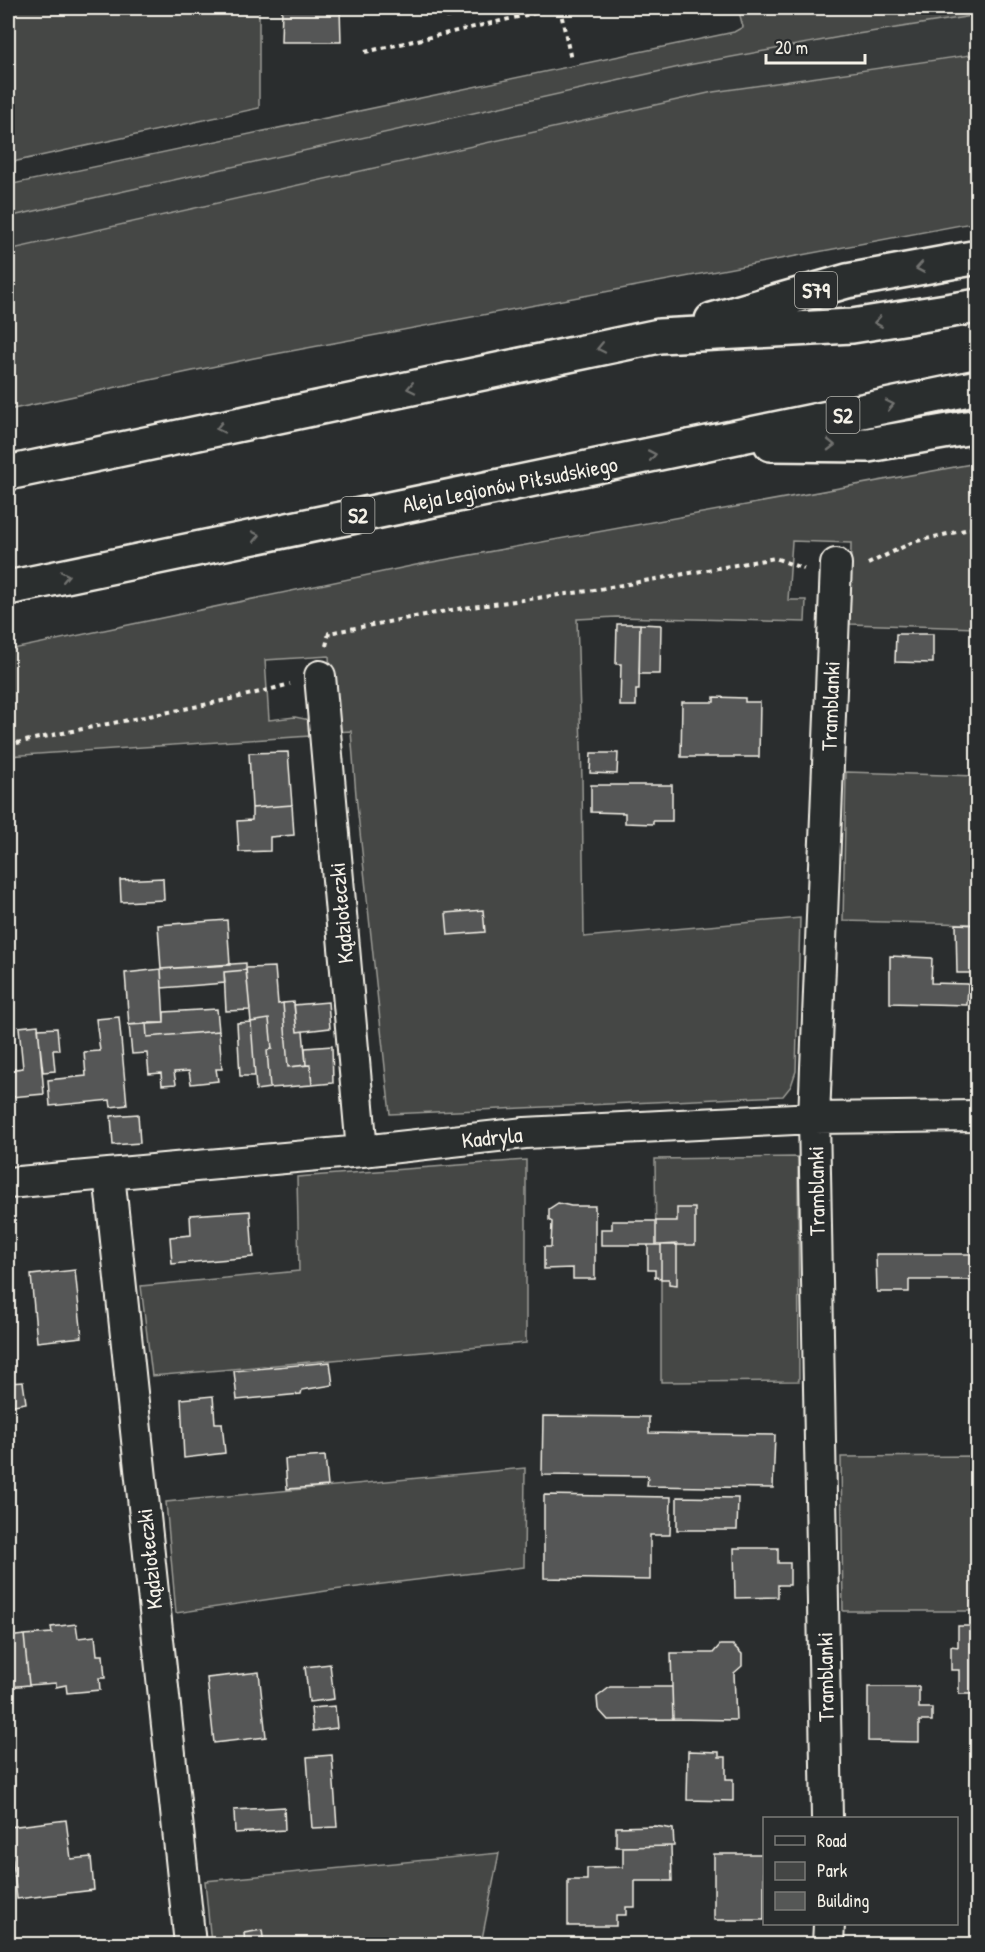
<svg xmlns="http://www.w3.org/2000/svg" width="985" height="1952" viewBox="0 0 985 1952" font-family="'Patrick Hand',sans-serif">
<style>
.built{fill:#373a3a}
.green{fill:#444645;stroke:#9c9c96;stroke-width:1.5}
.building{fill:#555756;stroke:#f4f1e8;stroke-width:1.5}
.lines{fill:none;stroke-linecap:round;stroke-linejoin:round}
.street-casing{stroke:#f4f1e8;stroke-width:34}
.highway-casing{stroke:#f4f1e8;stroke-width:38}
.path{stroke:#f4f1e8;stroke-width:4;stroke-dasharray:4.5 4.5;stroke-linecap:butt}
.street{stroke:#2a2d2e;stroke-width:30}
.highway{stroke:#2a2d2e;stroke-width:33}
.oneway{stroke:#71726f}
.labels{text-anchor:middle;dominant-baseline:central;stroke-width:4.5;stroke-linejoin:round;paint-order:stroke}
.shield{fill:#2a2d2e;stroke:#b7b6b0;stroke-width:1.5}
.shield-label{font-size:21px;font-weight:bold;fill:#f4f1e8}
.street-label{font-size:22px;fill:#f4f1e8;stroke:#2a2d2e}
</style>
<rect width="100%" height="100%" fill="#2a2d2e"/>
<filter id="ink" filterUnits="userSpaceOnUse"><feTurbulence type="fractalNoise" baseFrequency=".0167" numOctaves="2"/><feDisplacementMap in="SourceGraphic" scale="12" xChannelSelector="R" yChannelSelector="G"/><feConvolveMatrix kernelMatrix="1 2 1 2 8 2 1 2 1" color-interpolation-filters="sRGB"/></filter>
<g filter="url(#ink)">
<path class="built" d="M977,15v39l-264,38 -705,158v-33l680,-152 163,-30z"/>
<path class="green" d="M8,8h251v100l-251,55z
M738,8h239l1,7 -127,20 -163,30 -680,152v-32l726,-153 9,-5z
M977,54v168l-723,136 -246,52v-160l705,-158z
M977,463v165l-127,-4 1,-81 -59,-2 -4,59h18l-1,22 -188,-5 -40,2 5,160 2,158 216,-19 -4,153 -5,15 -8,10 -393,18 -34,-319 -5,-64 -18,1 -4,-76 -64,4 4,60 26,-3 15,3v16l-302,20v-106l408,-85z
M846,772l131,4v148l-134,-3z
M798,1157l1,224 -138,1v-137h-5l-1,-86z
M526,1160v183l-374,33 -11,-90 158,-15 -2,-94z
M977,1456v155h-134l-2,-154z
M525,1468l-1,99 -191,23 -157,23 -10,-111z
M499,1853l-18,91h-270l-6,-63z"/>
<path class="building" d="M282,8h58l1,34h-60z
M445,8h52l-50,10z
M617,624h23l-1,66h-3v16h-16l1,-42h-5z
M640,624l21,1 -1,49h-21z
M896,634h37v29l-38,-1z
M977,651h1v41l-1,-12 -5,-5v-8l5,-4z
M714,697l31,1v4h15l-1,55h-78l1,-55h32z
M288,752l4,53 -40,3 -3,-55z
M591,753h27l-1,21 -27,-1z
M591,785h81v36h-19v3l-28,-1v-10l-34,-1z
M292,805l2,30 -24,2v14l-31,1 -2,-31 15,-1v-12z
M163,878l1,22 -43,2 -1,-22z
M483,910l2,22 -37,3 -2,-22z
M227,920l3,45 -69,4 -3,-44z
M956,924l22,1v48h-21z
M890,956l42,2 -1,25 37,1 -1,21 -77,-2z
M246,963v7l-22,2 1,11 -63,5 -1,-19z
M275,967l3,37 5,-1 5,64 22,-2 2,20 -42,3 -3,-38 5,-1 -3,-30 -18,3 -5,-54z
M161,969l3,54 -35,2 -4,-52z
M246,970l4,40 -24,1 -2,-39z
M294,1002l3,30 6,-1 3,34 -18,2 -5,-64z
M328,1002l2,26 -33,4 -3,-27z
M217,1009l2,22 -72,6 -1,-14h18v-11z
M119,1017l8,88 -16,2 -1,-7 -60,6 -2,-26 38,-4 -2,-24 16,-1 -4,-32z
M269,1019l3,30 -5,1 3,38 -14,2 -5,-68z
M251,1022l4,54h-15l-3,-53z
M146,1023l1,14 72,-6 3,38h-6l2,12 -27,3 -2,-13 -15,1 2,12 -14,1 -1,-12 -12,1 -2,-21 -15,1 -3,-29z
M38,1025l6,69 -33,3 -3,-27 15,-2 -4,-41z
M57,1028l2,22h-6l2,21 -12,1 -5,-43z
M332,1046l1,37 -21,2 -2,-20h-4l-1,-17z
M138,1114l2,29 -27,2 -2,-29z
M558,1203l13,3h24v73h-22v-11l-29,1v-22h7l1,-25 -3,-2v-11z
M677,1208h18v37h-39v-24h21z
M250,1211l3,46 -81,7 -2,-27 21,-2 -1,-20z
M612,1221h44v24h-55v-16h11z
M677,1244v41l-8,-1v-5h-8v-34z
M648,1245h13v33l-6,-1v-7h-7z
M876,1254h97v26h-64v12h-32z
M75,1270l7,67 -45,5 -6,-67z
M330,1362l3,23 -31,5 -1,4 -64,6 -3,-29z
M23,1382l3,21 -18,3v-23z
M213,1396l2,27h7l3,30 -41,5 -3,-59z
M543,1416l106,1v16l126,2 -2,53 -126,-2 1,-10 -106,-1z
M325,1456l3,30 -41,3 -2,-30z
M544,1495l127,2 -1,38h-20v45l-106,-2z
M677,1497l61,1 -1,32h-60z
M734,1548h44v15h12v22h-12v12l-43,1z
M76,1624l2,14 17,-2 2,19h6l2,23h-6l1,12 -33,3 -1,-8 -10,2v-4l-27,2 -5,-50 28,-2 -1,-6z
M958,1626h20v68h-19v-24h-8v-24l7,1z
M24,1635l5,50 -21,2v-50z
M720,1645h13l9,9v12l-8,7 2,47 -63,-1 -2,-66h42z
M330,1664l4,35 -25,3 -4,-35z
M259,1672l7,65 -52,6 -7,-65z
M610,1687h62l1,32 -65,1 -10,-11 -1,-12z
M868,1687h51v21h13v13h-13v21l-51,-1z
M335,1706l2,22 -24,3 -2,-23z
M688,1751l31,1v5h7v22h7v22l-46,-1z
M332,1755l5,72 -25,1 -5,-71z
M284,1807l1,23 -50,3 -1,-23z
M66,1820l5,39 20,-2 3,33 -77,9 -8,-72z
M655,1826l18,3 1,17 -58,1v-20z
M671,1846l1,35h-37v26h-9v8h-10v11h-48v-46h19v-12l36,-1v-20z
M714,1854h50v66h-50z
M262,1930l2,14h-19l-1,-11z
M954,1939v5h-68l1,-4z"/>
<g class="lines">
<g class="street-casing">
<path id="street" d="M320,676l42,475
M109,1174l81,770
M8,1183l354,-32 163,-18 289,-15 164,-2
M827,1818l-13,-700 22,-554
M828,1944l1,-20"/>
</g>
<g class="highway-casing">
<path id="highway" d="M712,320l135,-39 131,-24
M771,444l97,1 110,-19
M8,473l651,-137 193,-10 126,-20
M8,588l970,-201"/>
</g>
<path class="path" d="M560,8l11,52
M365,52l192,-44
M868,564l45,-22 65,-15
M326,646l3,-13 128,-24 131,-18 187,-33 29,11
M8,745c93,-22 189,-35 282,-61"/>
<use href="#street" class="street"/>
<use href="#highway" class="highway"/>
</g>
<defs><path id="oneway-chevron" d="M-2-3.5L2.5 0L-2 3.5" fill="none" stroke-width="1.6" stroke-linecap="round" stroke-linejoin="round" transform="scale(1.5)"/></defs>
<g class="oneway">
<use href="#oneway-chevron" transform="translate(920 268) rotate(170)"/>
<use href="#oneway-chevron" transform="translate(878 322) rotate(171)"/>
<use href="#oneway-chevron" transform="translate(601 348) rotate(168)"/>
<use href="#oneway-chevron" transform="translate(411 388) rotate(168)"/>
<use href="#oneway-chevron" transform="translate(890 405) rotate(-12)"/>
<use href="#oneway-chevron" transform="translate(220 428) rotate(168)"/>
<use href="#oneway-chevron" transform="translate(831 445) rotate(1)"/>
<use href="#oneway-chevron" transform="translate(652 455) rotate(-11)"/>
<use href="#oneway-chevron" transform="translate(256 536) rotate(-12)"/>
<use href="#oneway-chevron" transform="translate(65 576) rotate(-12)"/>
</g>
</g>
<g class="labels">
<g class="shield">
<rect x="795" y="272" width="42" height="36" rx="4.5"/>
<rect x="826.5" y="397" width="33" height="36" rx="4.5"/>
<rect x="341.5" y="497" width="33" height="36" rx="4.5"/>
</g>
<g class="shield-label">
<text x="816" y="290">S79</text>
<text x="843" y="415">S2</text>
<text x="358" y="515">S2</text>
</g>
<g class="street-label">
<text transform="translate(510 484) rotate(-11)">Aleja Legionów Piłsudskiego</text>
<text transform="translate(830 706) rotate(-88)">Tramblanki</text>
<text transform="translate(341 913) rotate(-95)">Kądziołeczki</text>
<text transform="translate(492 1137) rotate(-6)">Kadryla</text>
<text transform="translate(816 1191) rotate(-91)">Tramblanki</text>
<text transform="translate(149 1559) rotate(-96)">Kądziołeczki</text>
<text transform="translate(825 1677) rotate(-91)">Tramblanki</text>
</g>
</g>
<rect width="985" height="1952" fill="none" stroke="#2a2d2e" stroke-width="30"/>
<rect x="15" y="15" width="955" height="1922" fill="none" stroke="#f4f1e8" stroke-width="2" filter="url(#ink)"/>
<rect x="763" y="1817" width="195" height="108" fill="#2a2d2e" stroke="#7b7b78" stroke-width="1.5"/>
<rect x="775" y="1836" width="30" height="9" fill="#2a2d2e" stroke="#7b7b78" stroke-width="1.5"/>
<text x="817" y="1847" font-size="18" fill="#f4f1e8">Road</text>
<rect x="775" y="1862" width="30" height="18" fill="#444645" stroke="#7b7b78" stroke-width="1.5"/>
<text x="817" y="1877" font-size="18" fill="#f4f1e8">Park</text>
<rect x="775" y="1892" width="30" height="18" fill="#555756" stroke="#7b7b78" stroke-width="1.5"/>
<text x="817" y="1907" font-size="18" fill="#f4f1e8">Building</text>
<path d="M766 54v9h99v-9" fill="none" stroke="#f4f1e8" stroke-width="3"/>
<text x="775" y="54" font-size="18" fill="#f4f1e8" stroke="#2a2d2e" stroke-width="4.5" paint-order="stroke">20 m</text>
</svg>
